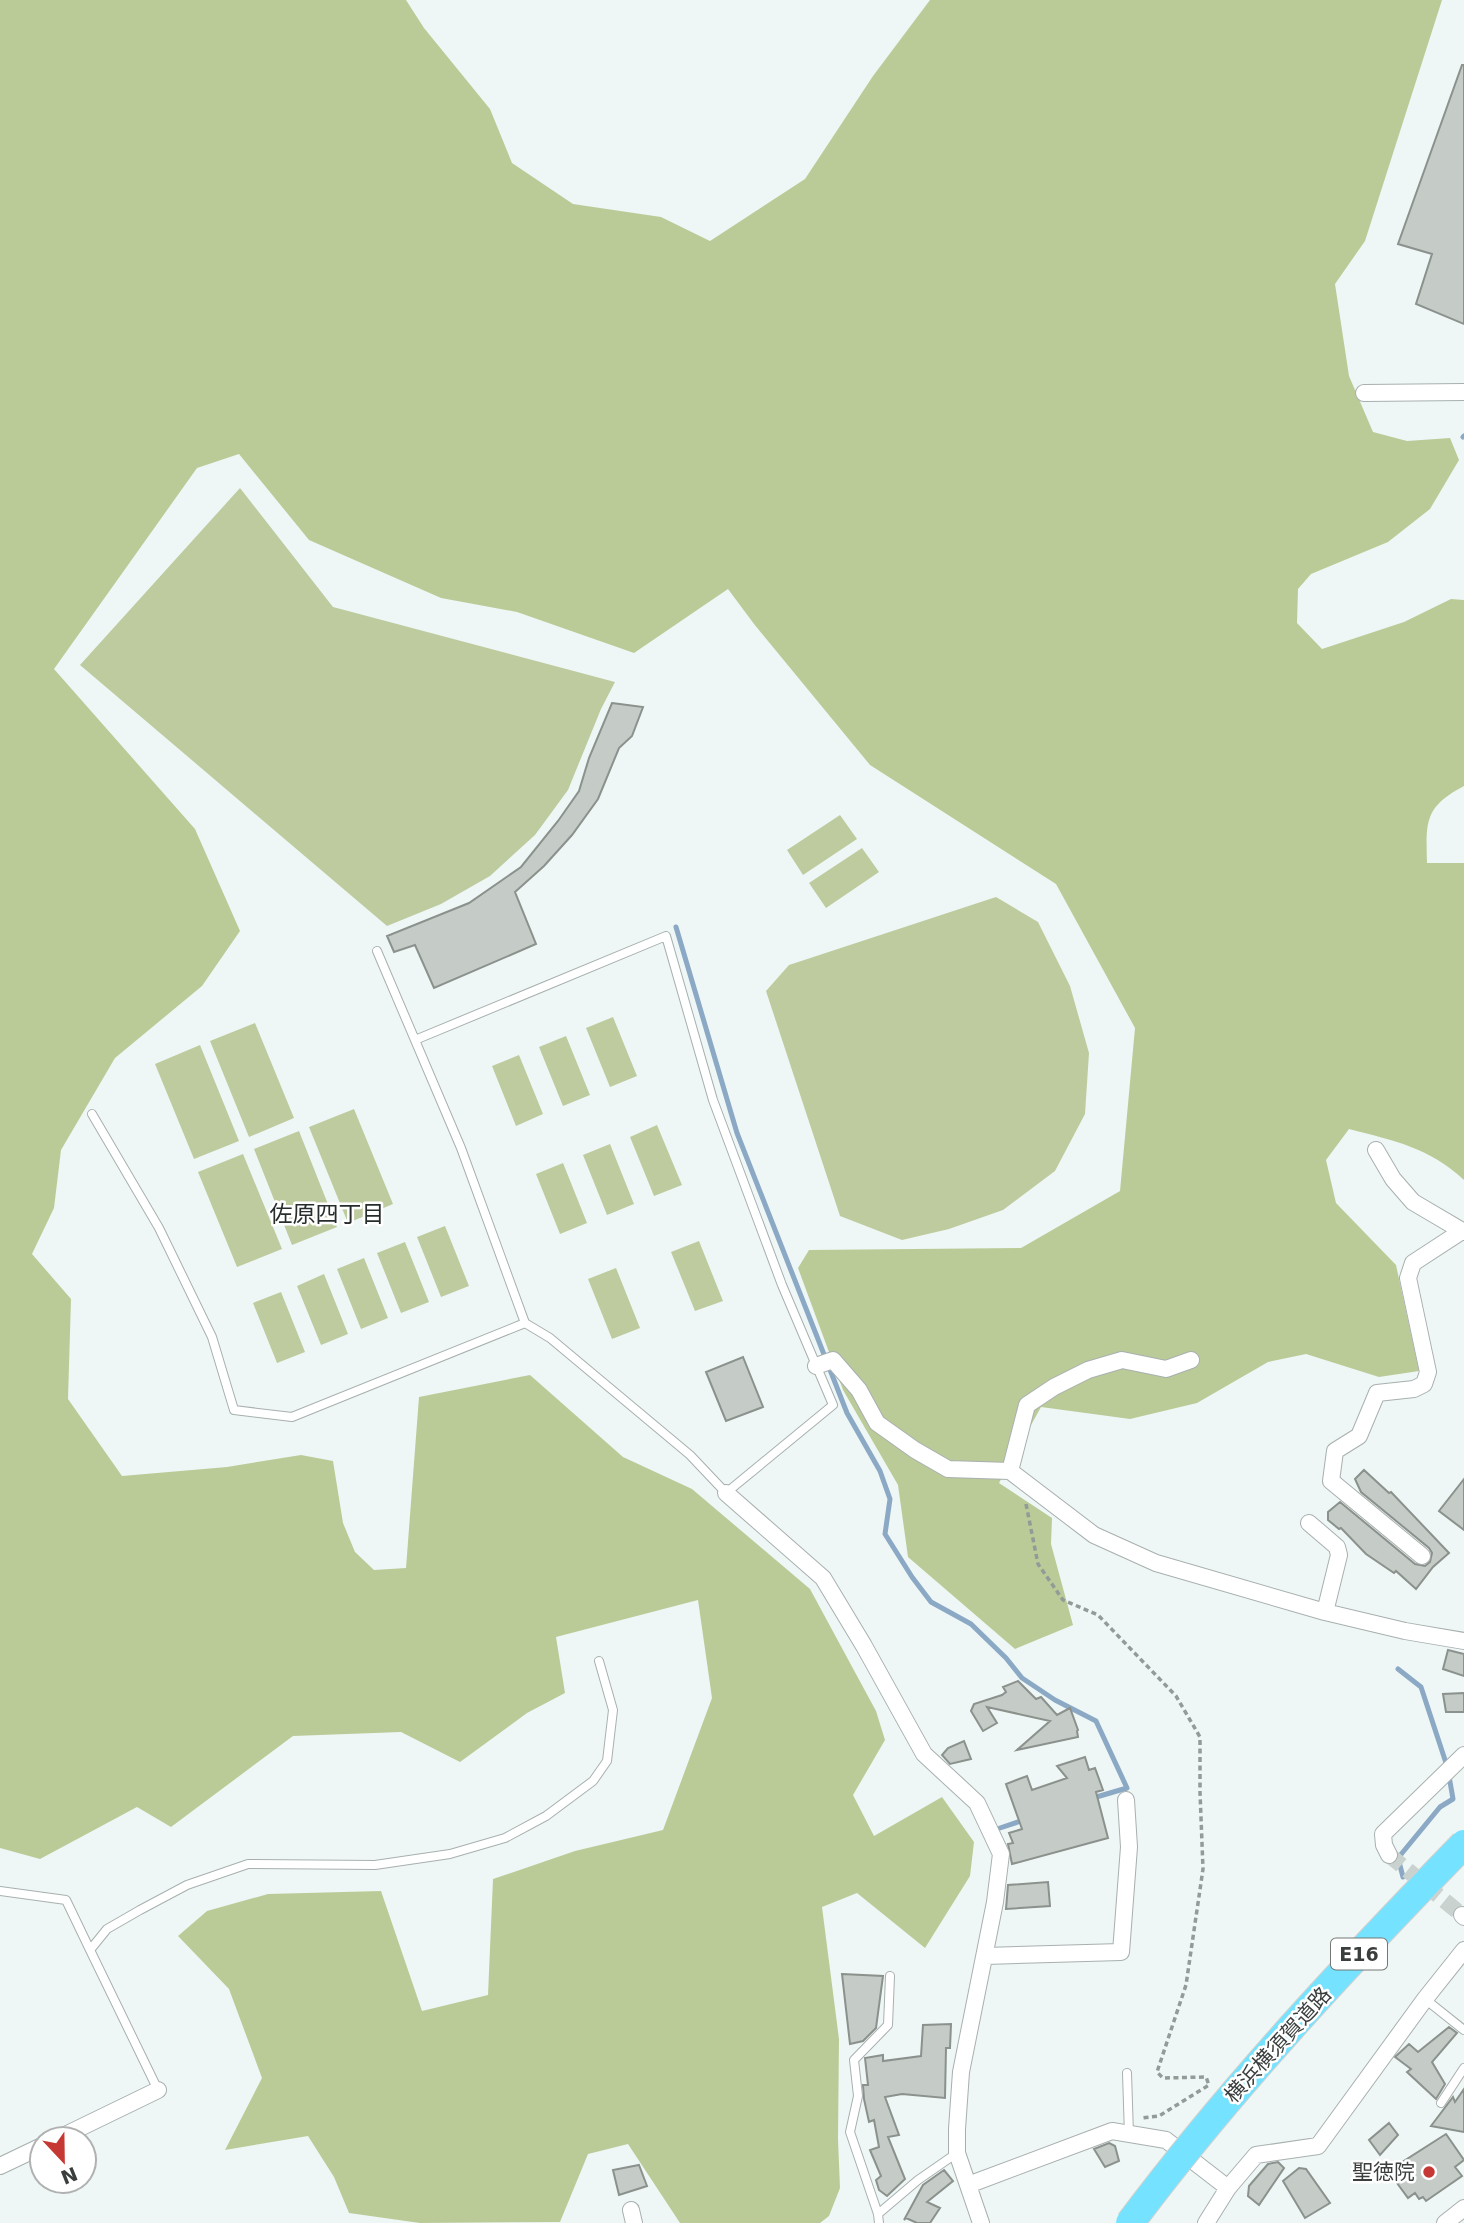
<svg xmlns="http://www.w3.org/2000/svg" width="1464" height="2223" viewBox="0 0 1464 2223" font-family="'DejaVu Sans','Noto Sans JP',sans-serif">
<style>
.green{fill:#becb9f}
.forest{fill:#bbcb98}
.lines{fill:none;stroke-linecap:round;stroke-linejoin:round}
.stream{stroke:#8ba9c5;stroke-width:5}
.building{fill:#c5ccc7;stroke:#8b918c;stroke-width:2}
.minor-tunnel{stroke:#cad2d0;stroke-width:16;stroke-dasharray:16 8;stroke-linecap:butt}
.service-casing{stroke:#a8b0af;stroke-width:10}
.minor-casing{stroke:#a8b0af;stroke-width:18}
.path{stroke:#939a98;stroke-width:3.5;stroke-dasharray:5 3.5;stroke-linecap:butt}
.service{stroke:#fff;stroke-width:8}
.minor{stroke:#fff;stroke-width:16}
.motorway-bridge-casing{stroke:#d0d1d0;stroke-width:30;stroke-linecap:butt}
.motorway-bridge{stroke:#75e3ff;stroke-width:28}
.poi-dot{fill:#c63833;stroke:#fff;stroke-width:2.5}
.labels{text-anchor:middle;dominant-baseline:central;stroke-width:5;stroke-linejoin:round;paint-order:stroke}
.shield{fill:#fff;stroke:#757877;stroke-width:2}
.shield-label{font-size:19px;font-weight:bold;fill:#3a3e3d}
.street-label{font-size:21px;fill:#3a3e3d;stroke:#fff}
.poi-label{font-size:21px;fill:#3a3e3d;stroke:#fff;text-anchor:end}
.neighbourhood-label{font-size:23px;fill:#262d2c;stroke:#fff}
</style>
<rect width="100%" height="100%" fill="#eef7f5"/>
<path class="green" d="M240,488l93,119 282,75 -14,27 -33,81 -33,45 -45,41 -49,28 -54,22 -307,-261z
M840,815l17,24 -54,36 -16,-25z
M862,848l17,24 -53,36 -17,-25z
M996,897l42,25 32,64 19,67 -4,61 -30,57 -52,39 -54,19 -47,11 -62,-24 -74,-225 23,-26z
M613,1017l24,59 -27,11 -24,-59z
M255,1023l39,95 -45,19 -39,-96z
M566,1036l24,59 -27,11 -24,-59z
M200,1045l39,96 -45,18 -39,-95z
M519,1055l24,59 -27,12 -24,-60z
M354,1109l39,95 -45,19 -39,-96z
M657,1125l25,60 -28,11 -24,-59z
M299,1131l38,96 -45,18 -38,-96z
M610,1144l24,60 -27,11 -24,-60z
M243,1154l39,95 -45,18 -39,-95z
M563,1163l24,60 -27,11 -24,-60z
M445,1226l24,60 -28,11 -24,-60z
M699,1241l24,60 -28,10 -24,-59z
M405,1242l24,60 -28,11 -24,-60z
M364,1258l24,60 -27,11 -24,-60z
M616,1268l24,60 -28,11 -24,-60z
M324,1274l24,60 -27,11 -24,-59z
M281,1292l24,60 -28,11 -24,-60z"/>
<path class="forest" d="M0,0h406l18,28 66,81 22,54 61,41 88,13 49,24 95,-62 68,-103 57,-76h512l-77,241 -30,43 14,92 24,56 34,9 43,-3 9,22 -29,49 -42,33 -77,32 -13,15 -1,34 25,26 82,-27 47,-23 13,1v186c-40,21 -38,36 -37,77h37v317c-36,-33 -69,-39 -115,-51l-23,31 10,43 60,62 23,106 -40,6 -73,-23 -38,8 -71,41 -67,16 -89,-12 -42,76 53,35 -1,26 22,81 -58,24 -107,-92 -10,-72 -55,-95 -45,-122 11,-18 212,-2 99,-57 15,-163 -79,-144 -186,-119 -116,-141 -26,-35 -94,64 -117,-41 -76,-14 -132,-58 -70,-86 -42,14 -143,201 141,160 45,102 -38,55 -87,72 -54,92 -7,58 -22,46 39,45 -3,100 54,77 105,-9 74,-12 32,6 10,62 12,29 19,18 32,-2 13,-171 111,-22 93,82 69,32 118,100 66,122 9,29 -32,55 21,41 68,-39 32,45 -4,34 -45,72 -68,-55 -35,14 17,132 -1,100 2,49 -11,28 -9,7h-140l-52,-79 -40,10 -28,68 -140,1 -71,-10 -15,-36 -26,-41 -83,14 37,-72 -33,-89 -51,-53 29,-25 61,-17 113,-3 41,120 66,-16 5,-116 82,-28 88,-21 49,-132 -14,-98 -142,37 9,56 -38,20 -67,49 -59,-30 -108,4 -122,91 -34,-20 -97,52 -40,-11z"/>
<g class="lines">
<path class="stream" d="M1463,437l1,-1
M676,927l61,206 110,280 33,58 10,28 -5,35 27,43 19,25 40,22 35,34 16,20 33,22 41,21 31,67 -34,10
M1398,1669l23,18 26,79
M1000,1828l24,-8
M1403,1877l-5,-19 42,-51 13,-8 -4,-23"/>
</g>
<path class="building" d="M1462,65h2v259l-48,-20 16,-50 -34,-10z
M612,703l31,4 -11,29 -13,12 -21,51 -26,36 -28,31 -29,26 21,52 -102,44 -19,-43 -21,7 -7,-16 82,-33 52,-36 37,-46 21,-30 10,-33z
M743,1357l20,50 -37,14 -20,-49z
M1364,1470l25,23 2,-1 58,61 -16,14 -17,22 -20,-18 -2,2 -28,-19 -25,-26 -2,1 -11,-9v-8l12,-10 75,62 10,2 5,-4 2,-9 -3,-5 -68,-56 -6,-13z
M1464,1479v51l-25,-19z
M1448,1650l16,4v22l-21,-7z
M1018,1681l18,18 5,-2 16,18 13,-7 8,22 -1,1 1,6 -61,13 33,-29 -63,-14 10,16 -14,8 -12,-20 3,-7 28,-9 4,-3 -3,-5z
M1464,1693v19h-18l-3,-18z
M964,1741l7,18 -21,5 -8,-9 6,-7z
M1085,1757l4,13 6,-2 8,22 -7,2 12,46 -96,26 -4,-20 5,-1 -4,-10 13,-4 -16,-45 21,-8 5,14 35,-12 -10,-12z
M1048,1882l2,24 -44,3 2,-24z
M842,1974l41,2 -7,52 -13,13 -13,3z
M951,2024l-1,24h-4l-1,50 -43,-4 -17,3 14,38 -11,2 17,42 -18,17 -8,-6 -3,-10 5,-4 -11,-26 9,-3 -5,-27 -5,2 -5,-23 -1,-14h5l-3,-27 18,-3v6l38,-5 2,-31z
M1449,2027l8,6 -25,29 13,22 -9,15 -29,-27 4,-3 -16,-12 14,-13 9,8z
M1464,2089v43l-33,-6 22,-29 2,5z
M1389,2123l9,12 -18,20 -11,-15z
M1446,2134l18,26 -9,7 7,9 -36,25 -3,-4 -4,2 -4,-6 -7,5 -11,-15 8,-6 -9,-11z
M1109,2143l6,3 4,15 -14,6 -11,-18z
M1278,2162l6,6 -25,37 -11,-9 1,-10 19,-22z
M639,2165l8,21 -28,9 -6,-25z
M1299,2168l7,1 24,34 -25,15 -22,-37z
M944,2170l9,11 -26,21 13,6 -10,15h-13l-11,-5 -2,2 19,-35z"/>
<g class="lines">
<path class="minor-tunnel" d="M1389,1855l73,60"/>
<g class="service-casing">
<path id="service" d="M377,951l84,197 64,175 25,15 140,117 36,38 107,-88 -51,-120 -69,-185 -47,-164 -251,104
M92,1114l67,114 53,109 22,73 58,7 233,-94
M0,1891l66,9 24,50
M1425,1999l39,31
M1127,2073l2,62
M158,2090l-68,-140 17,-21 33,-19 47,-25 61,-21 127,1 75,-11 55,-16 41,-22 47,-35 14,-20 6,-51 -14,-49
M1441,2103l23,-35
M878,2214l40,-34 39,-27
M879,2223l-1,-9 -28,-82 8,-36 -4,-36 34,-35 2,-49"/>
</g>
<g class="minor-casing">
<path id="minor" d="M1364,393l100,-1
M1376,1150l17,29 20,23 51,30
M816,1366l17,-6 26,30 18,33 38,27 33,19 62,2 17,-66 27,-18 34,-17 34,-10 44,9 25,-9
M1010,1471l84,64 62,28 169,49 80,19 59,10
M726,1493l97,85 41,68 60,108 53,49 24,51 -6,48 -34,170 -4,57v24l24,70
M1309,1523l28,24 2,8 -14,57
M1422,1556l-91,-75 4,-30 24,-15 18,-43 37,-4 10,-5 4,-12 -20,-94 5,-15 49,-32
M1389,1855l-5,-10 -1,-11 81,-79
M1462,1915l2,2
M985,1956l136,-4 8,-105 -3,-47
M57,2139l101,-49
M0,2166l42,-20
M968,2185l144,-54 54,9 62,48
M631,2210l3,13
M1206,2223l22,-35 28,-33 62,-9 107,-147 39,-49
M1445,2223l19,-15"/>
</g>
<path class="path" d="M1026,1504l12,60 25,36 35,15 78,81 24,41v55l3,77 -17,116 -29,87 6,6 43,-1 3,8 -50,31 -17,2"/>
<use href="#service" class="service"/>
<use href="#minor" class="minor"/>
<g class="motorway-bridge-casing">
<path id="motorway-bridge" d="M1130,2223c101,-135 217,-259 334,-379"/>
</g>
<use href="#motorway-bridge" class="motorway-bridge"/>
</g>
<circle class="poi-dot" cx="1429" cy="2172" r="7"/>
<g class="labels">
<rect class="shield" x="1331" y="1938.5" width="56" height="31" rx="5"/>
<g class="shield-label">
<text x="1359" y="1954">E16</text>
</g>
<g class="street-label">
<text transform="translate(1278 2045) rotate(-48)">横浜横須賀道路</text>
</g>
<g class="poi-label">
<text x="1415" y="2172">聖徳院</text>
</g>
<g class="neighbourhood-label">
<text x="327" y="1214">佐原四丁目</text>
</g>
</g>
<g transform="translate(63 2160) rotate(158)"><circle r="33" fill="#ffffff" stroke="#b0b2b1" stroke-width="2"/>
<path d="M0-5L12 26L0 18L-12 26Z" fill="#c63833"/>
<text y="-10" font-size="19" font-weight="bold" text-anchor="middle" fill="#3a3e3d">N</text>
</g>
</svg>
